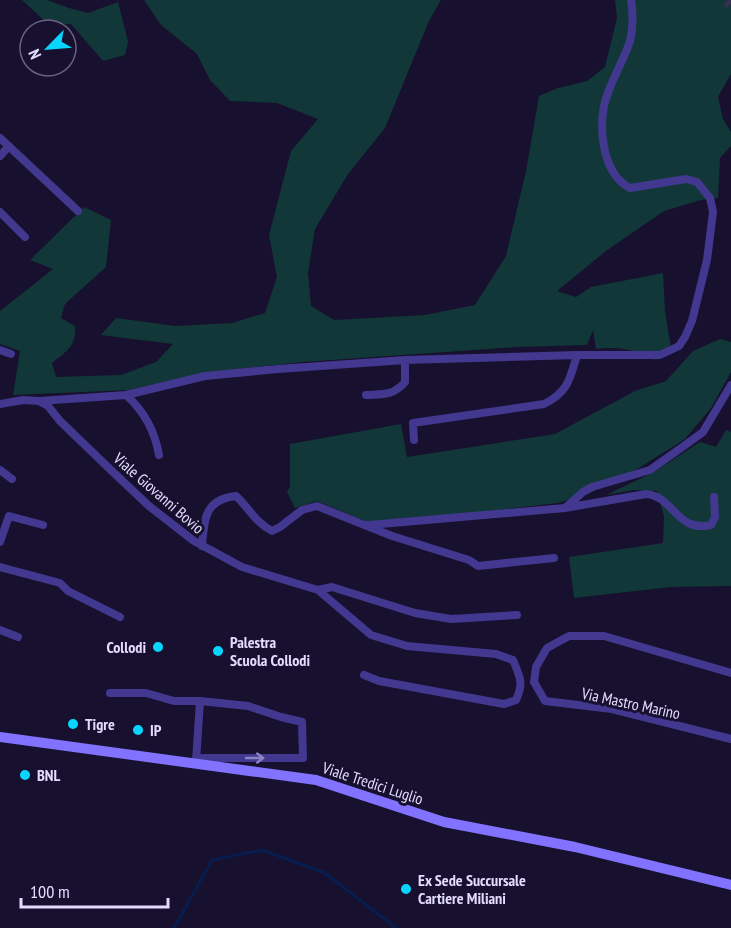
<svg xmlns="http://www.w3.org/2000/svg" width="731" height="928" viewBox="0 0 731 928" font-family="'PT Sans Narrow',sans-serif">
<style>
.green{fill:#123738}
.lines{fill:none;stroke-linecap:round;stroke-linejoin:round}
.stream{stroke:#071c4f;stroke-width:3}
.highway-tunnel{stroke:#362f4d;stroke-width:14;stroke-dasharray:14 7;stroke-linecap:butt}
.street{stroke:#42388f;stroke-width:8}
.secondary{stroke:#8173ff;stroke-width:10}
.oneway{stroke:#8a82c1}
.poi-dot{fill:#08d5ff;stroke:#17102e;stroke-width:2}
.labels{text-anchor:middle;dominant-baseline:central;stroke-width:6;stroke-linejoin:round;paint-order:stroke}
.street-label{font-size:16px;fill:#e3dcff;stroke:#17102e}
.poi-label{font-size:16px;font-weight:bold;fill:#e3dcff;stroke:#17102e;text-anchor:start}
</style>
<rect width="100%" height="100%" fill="#17102e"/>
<path class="green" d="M22,0h25l22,8 19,5 30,-11 10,40 -3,13 -22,6 -32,-37 -22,1z
M144,0h297l-12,21 -44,107 -37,46 -33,55 -7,44 3,33 23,14 91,-5 50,-10 31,-49 20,-85 13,-75 19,-8 29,-7 18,-14 12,-49 -2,-18h116v74l-13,23 5,22 8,13v14l-11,12 -2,40 -17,2 -37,11 -58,40 -49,40 19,6 15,-10 72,-14 2,38 6,37 -15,12c-23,-10 -34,-14 -60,-11l-3,-19 -6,15 -70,2 -214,15 -101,11 -73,17 -116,5 7,-44 -20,-7v-33l53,-42 -23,-9 54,-53 27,13 -5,47 -41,37 -4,14 14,8c1,21 -8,25 -23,37l4,14 65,-2 35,-13 17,-18 -72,-9 15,-17 59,8 57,-3 33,-10 12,-36 -8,-42 22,-84 27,-32 -41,-16 -47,-2 -20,-21 -13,-26 -36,-29z
M720,339l11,3v30l-20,36 -26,31 -51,32 -44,22 -32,10 -185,21 -56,-23 -22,7 -8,-16 3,-5v-43l111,-20 6,33 148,-23 80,-43 31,-10 27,-30z
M726,430l5,2v154l-60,1 -97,11 -5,-41 94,-14 1,-27 -7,-25 -23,-1 -28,5 48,-23 46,-30 16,5z"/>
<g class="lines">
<path class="stream" d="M174,928l38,-68 50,-10 63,23 71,55"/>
<path class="highway-tunnel" d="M727,0l4,3"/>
<path class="street" d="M0,138l78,73
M0,156l9,-10
M0,212l25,25
M0,350l11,4
M126,395c18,16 29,37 33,60
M366,395c17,-1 27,1 39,-13v-22
M39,401l87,-6 79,-19 73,-7 127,-9 172,-5h83l19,-9 6,-9 7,-16 15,-61 6,-48 -3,-14 -13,-16 -11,-3 -56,9c-27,-14 -31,-56 -26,-82 5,-23 19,-43 26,-65 3,-12 3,-28 1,-41
M0,404l23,-4 16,1 9,5 12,15 54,52 35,33 45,35 48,26 76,23 53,45 36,11 89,8 17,6c7,17 11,23 3,40l-12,4 -125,-23 -15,-6
M414,440l-1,-17 131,-19c24,-12 26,-25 33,-49
M0,470l12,9
M565,508l18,-16 9,-5 58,-17 38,-27 15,-11 28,-47
M369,525l196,-17 81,-14c28,2 30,39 65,31l4,-8 -1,-20
M0,542l9,-26 34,9
M202,546c2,-27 3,-47 34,-50 12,11 21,28 36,35l8,-4 22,-17 15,-4 75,30 77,24 9,6 76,-8
M0,567l60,16 8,8 52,26
M318,590l14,-3 83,26 36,6 66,-4
M0,630l18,7
M534,682l2,-15 11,-19 22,-12h35l127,37
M534,682l11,19 67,8 119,30
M110,693h36l28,8h26l-4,60
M196,758h107l-1,-36 -21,-5 -33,-11 -48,-5"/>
<path class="secondary" d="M0,737l316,43 128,42 131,25 156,38"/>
</g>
<defs><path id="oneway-shaft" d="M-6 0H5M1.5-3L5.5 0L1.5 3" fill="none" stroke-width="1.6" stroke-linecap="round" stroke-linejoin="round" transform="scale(1.5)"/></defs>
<use class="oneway" href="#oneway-shaft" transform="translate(255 758)"/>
<g class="poi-dot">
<circle cx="158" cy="647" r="6"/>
<circle cx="218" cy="651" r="6"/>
<circle cx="73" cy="724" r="6"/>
<circle cx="138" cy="730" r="6"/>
<circle cx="25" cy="775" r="6"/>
<circle cx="406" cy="889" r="6"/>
</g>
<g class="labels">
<g class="street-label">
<text transform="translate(159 493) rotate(41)">Viale Giovanni Bovio</text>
<text transform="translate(631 703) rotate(12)">Via Mastro Marino</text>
<text transform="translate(373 783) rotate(18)">Viale Tredici Luglio</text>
</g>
<g class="poi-label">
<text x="230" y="642">Palestra<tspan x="230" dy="18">Scuola Collodi</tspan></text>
<text x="146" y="647" text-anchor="end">Collodi</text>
<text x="85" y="724">Tigre</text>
<text x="150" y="730">IP</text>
<text x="37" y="775">BNL</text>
<text x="418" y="880">Ex Sede Succursale<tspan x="418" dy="18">Cartiere Miliani</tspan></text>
</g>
</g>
<g transform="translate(48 48) rotate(245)"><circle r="28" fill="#17102e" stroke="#696282" stroke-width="1.5"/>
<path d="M0-4.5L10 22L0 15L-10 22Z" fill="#08d5ff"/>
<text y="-9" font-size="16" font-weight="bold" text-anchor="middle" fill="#e3dcff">N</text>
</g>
<path d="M21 898v9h147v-9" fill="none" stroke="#e3dcff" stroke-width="3"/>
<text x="30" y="898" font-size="18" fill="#e3dcff" stroke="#17102e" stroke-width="4.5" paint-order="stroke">100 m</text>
</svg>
